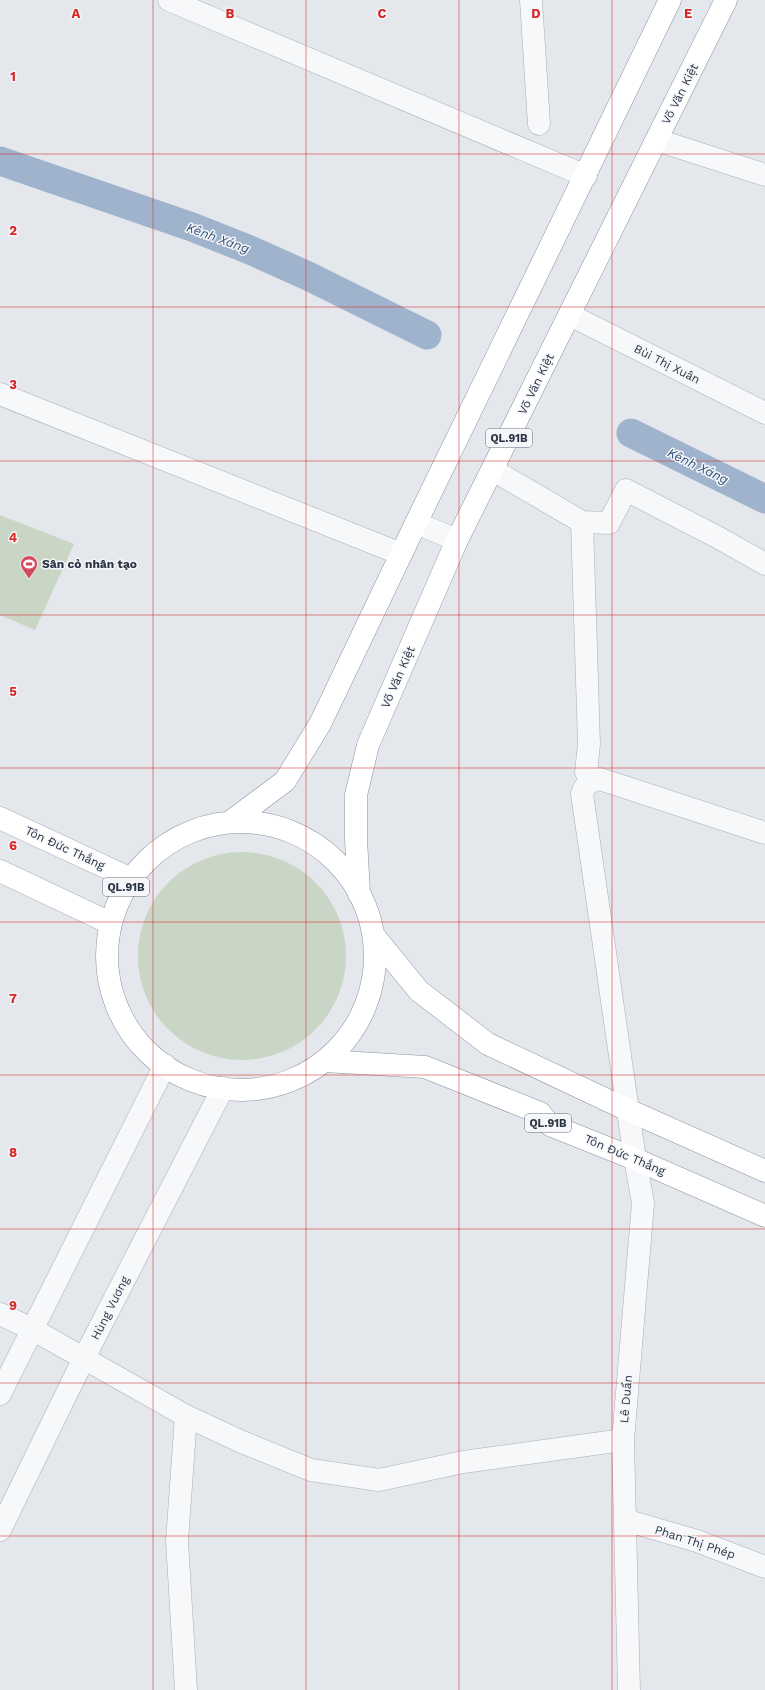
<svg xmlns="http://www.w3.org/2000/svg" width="765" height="1690" viewBox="0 0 765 1690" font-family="'Work Sans',sans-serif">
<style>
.green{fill:#c9d6c5}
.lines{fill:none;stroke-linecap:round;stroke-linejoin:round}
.canal{stroke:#9fb4cc;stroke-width:29}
.minor-casing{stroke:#a9aeb7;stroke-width:23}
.tertiary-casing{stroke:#a9aeb7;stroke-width:23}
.secondary-casing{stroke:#a9aeb7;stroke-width:23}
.trunk-casing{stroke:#8b94a3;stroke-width:23}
.minor{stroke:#f7f8fa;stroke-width:22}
.tertiary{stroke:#f7f8fa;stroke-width:22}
.secondary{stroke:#fff;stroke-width:22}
.trunk{stroke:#fff;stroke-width:22}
.grid{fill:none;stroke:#d62828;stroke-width:1;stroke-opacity:0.55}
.labels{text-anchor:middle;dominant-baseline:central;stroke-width:3;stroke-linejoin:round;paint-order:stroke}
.shield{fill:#f4f6f9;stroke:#676e7b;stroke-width:1}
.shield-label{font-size:11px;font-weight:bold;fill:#2b3445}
.street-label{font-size:12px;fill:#2b3445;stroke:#f4f6f9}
.poi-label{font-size:12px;font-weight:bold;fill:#2b3445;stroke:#f4f6f9;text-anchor:start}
.water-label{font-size:13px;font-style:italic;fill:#34527a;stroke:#f4f6f9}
.grid-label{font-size:13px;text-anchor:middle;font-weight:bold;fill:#d62828;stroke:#f4f6f9;stroke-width:3;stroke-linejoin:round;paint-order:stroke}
</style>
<rect width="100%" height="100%" fill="#e4e7ec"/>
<path class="green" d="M0,515l74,29 -39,86 -35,-15z
M138 956a104 104 0 1 1 208 0a104 104 0 1 1-208 0Z"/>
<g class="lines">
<path class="canal" d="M0,161l192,66 58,23 58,26 119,59
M631,433l134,66"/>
<g class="minor-casing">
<path id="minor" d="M169,0l417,176
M531,0l8,124
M657,140l108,35
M570,315l195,98
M0,394l401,160
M493,470l89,52 7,222 -3,28 5,9
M582,522l27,1 17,-33 93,48 46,26
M0,1314l32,15 154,87 56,26 69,28 68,10 84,-18 160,-22
M186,1416l-9,125 9,149
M625,1520l72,21 68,26
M629,1690l-6,-250 20,-237 -8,-44 -53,-365c3,-10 8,-13 18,-15l165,54"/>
</g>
<g class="tertiary-casing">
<path id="tertiary" d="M416,523l41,17
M0,1394l165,-329
M0,1530l84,-172 139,-270"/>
</g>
<g class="secondary-casing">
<path id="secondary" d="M0,818l131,61
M0,871l110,52"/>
</g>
<g class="trunk-casing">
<path id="trunk" d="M230,822l55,-41 35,-57 96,-201 254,-523
M107 956a134 134 0 1 1 268 0a134 134 0 1 1-268 0Z
M359,894l-3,-55v-44l12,-50 89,-205 269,-540
M374,936l45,55 69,53 140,66 137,61
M325,1061l100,6 115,46 10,12 85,34 130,57"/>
</g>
<use href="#minor" class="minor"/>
<use href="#tertiary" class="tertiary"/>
<use href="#secondary" class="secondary"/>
<use href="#trunk" class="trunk"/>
</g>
<path class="grid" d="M153,0v1690M306,0v1690M459,0v1690M612,0v1690M0,154h765M0,307h765M0,461h765M0,615h765M0,768h765M0,922h765M0,1075h765M0,1229h765M0,1383h765M0,1536h765"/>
<defs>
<g id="stadium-pin" transform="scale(0.9)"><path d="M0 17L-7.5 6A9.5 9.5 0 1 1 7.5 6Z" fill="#d1495b" stroke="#f4f6f9"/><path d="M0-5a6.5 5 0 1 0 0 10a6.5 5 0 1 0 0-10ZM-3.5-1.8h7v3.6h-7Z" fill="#fff"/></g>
</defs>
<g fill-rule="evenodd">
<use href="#stadium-pin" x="29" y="564"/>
</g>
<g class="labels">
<g class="shield">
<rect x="486" y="429" width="46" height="18" rx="3"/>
<rect x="103" y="878" width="46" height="18" rx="3"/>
<rect x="525" y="1114" width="46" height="18" rx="3"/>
</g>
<g class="shield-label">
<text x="509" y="438">QL.91B</text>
<text x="126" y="887">QL.91B</text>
<text x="548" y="1123">QL.91B</text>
</g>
<g class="street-label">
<text transform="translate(680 94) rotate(-63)">Võ Văn Kiệt</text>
<text transform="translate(667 364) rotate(27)">Bùi Thị Xuân</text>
<text transform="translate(536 384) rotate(-64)">Võ Văn Kiệt</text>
<text transform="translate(398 677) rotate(-66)">Võ Văn Kiệt</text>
<text transform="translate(65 848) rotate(25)">Tôn Đức Thắng</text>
<text transform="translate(625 1155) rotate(23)">Tôn Đức Thắng</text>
<text transform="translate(110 1308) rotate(-63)">Hùng Vương</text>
<text transform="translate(626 1399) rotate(-85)">Lê Duẩn</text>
<text transform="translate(695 1542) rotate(18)">Phan Thị Phép</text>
</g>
<g class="poi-label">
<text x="42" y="564">Sân cỏ nhân tạo</text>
</g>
<g class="water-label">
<text transform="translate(218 238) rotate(20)">Kênh Xáng</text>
<text transform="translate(698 466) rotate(26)">Kênh Xáng</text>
</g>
</g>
<g class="grid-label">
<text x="76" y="18">A</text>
<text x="230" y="18">B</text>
<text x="382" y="18">C</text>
<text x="536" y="18">D</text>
<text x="688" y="18">E</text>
<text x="13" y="81">1</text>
<text x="13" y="235">2</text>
<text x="13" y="389">3</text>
<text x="13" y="542">4</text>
<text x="13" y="696">5</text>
<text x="13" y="850">6</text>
<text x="13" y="1003">7</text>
<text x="13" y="1157">8</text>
<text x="13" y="1310">9</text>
</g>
</svg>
